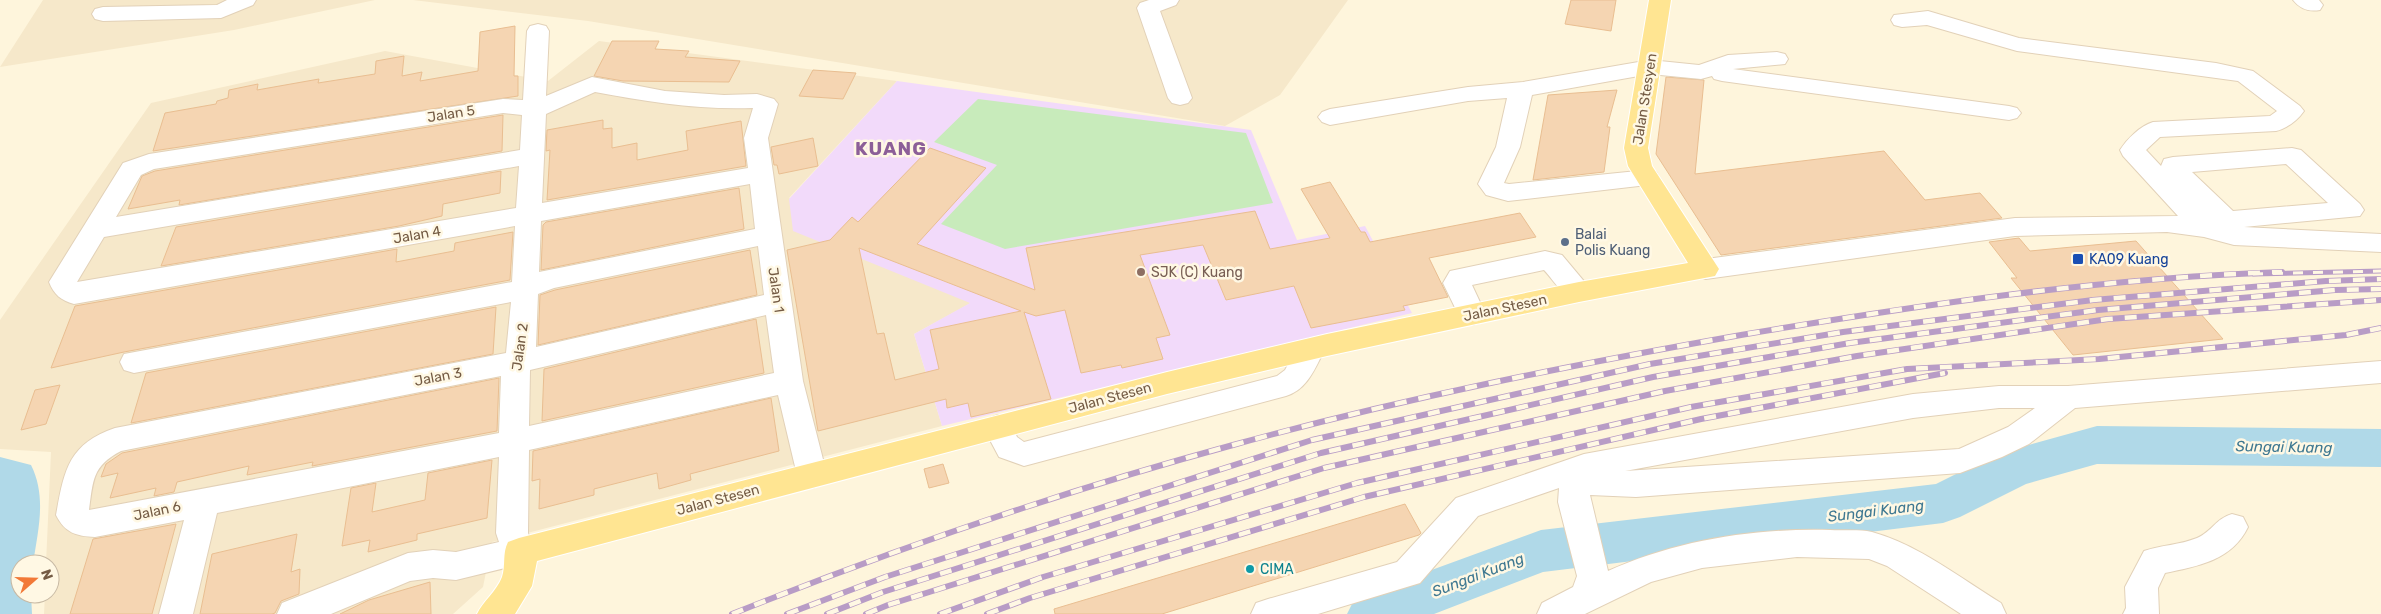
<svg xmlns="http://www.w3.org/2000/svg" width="2381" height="614" viewBox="0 0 2381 614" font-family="Rubik,sans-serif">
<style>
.residential{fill:#f6e8ca}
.education{fill:#f2dafa}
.green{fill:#c8ebbb}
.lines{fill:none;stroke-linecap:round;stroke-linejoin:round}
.river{fill:#b0d9e8;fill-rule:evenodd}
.building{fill:#f5d5b2;stroke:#e9be91;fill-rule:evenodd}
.minor-casing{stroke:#e2d1b8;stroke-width:2}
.major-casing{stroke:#fff;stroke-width:2}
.minor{fill:#fff;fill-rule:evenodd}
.major{fill:#ffe592;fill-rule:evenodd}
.rail-far1-casing{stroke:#b89cc6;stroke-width:5}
.rail-casing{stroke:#b89cc6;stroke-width:6}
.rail-far1{stroke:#fff8e4;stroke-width:3;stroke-dasharray:10;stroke-linecap:butt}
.rail{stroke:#fff8e4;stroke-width:4.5;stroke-dasharray:12;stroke-linecap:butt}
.service-dot{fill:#5c6f8a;stroke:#fff8e4;stroke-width:2}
.transit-dot{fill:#1a4fb4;stroke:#fff8e4;stroke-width:2}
.education-dot{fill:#8d6e63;stroke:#fff8e4;stroke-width:2}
.culture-dot{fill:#0f9aa8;stroke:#fff8e4;stroke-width:2}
.labels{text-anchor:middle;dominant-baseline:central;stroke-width:5;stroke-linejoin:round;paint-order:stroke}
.street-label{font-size:14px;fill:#745b44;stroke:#fff8e4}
.service-label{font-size:14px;fill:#4e5e75;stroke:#fff8e4;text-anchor:start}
.transit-label{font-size:14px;fill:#164399;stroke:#fff8e4;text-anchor:start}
.education-label{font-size:14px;fill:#785e54;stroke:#fff8e4;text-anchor:start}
.culture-label{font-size:14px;fill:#0d838f;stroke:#fff8e4;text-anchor:start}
.water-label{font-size:15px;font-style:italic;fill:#3f7891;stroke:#fff8e4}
.district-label{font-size:19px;font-weight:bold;letter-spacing:1px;fill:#8c5f98;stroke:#fff8e4}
</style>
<rect width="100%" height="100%" fill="#fef5dc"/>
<path class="residential" d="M43,0h332l-141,30 -234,37z
M413,0h935l-68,95 -55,31 -637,-105z
M599,41l298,40 -108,117 182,105 -57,31 28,92 -450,116 -9,45 -30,27h-409l1,-20h5v-30h-4l5,-112 -51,-3v-129l151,-217 234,-52 163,30z"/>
<path class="education" d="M897,81l354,49 46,110 68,-14 47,87 -470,113 -28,-92 56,-31 -177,-72 -4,-32z"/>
<path class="green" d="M978,99l268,34 27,70 -268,46 -64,-25 56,-59 -63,-23z"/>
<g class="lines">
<path class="river" d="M2097,426l284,3v38l-284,-3 -71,20 -66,33 -17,6 -400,49 -109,42h-87l8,-16 186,-68 395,-46 60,-30z
M0,457l31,8c16,32 7,65 2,99h-13v30h11l1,20h-32z"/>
</g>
<path class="building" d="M1571,0h45l-5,31 -46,-7z
M515,26l-1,50h4v20l-365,55 12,-38 51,-9 1,-3 11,-3 1,-8 29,-6 -1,6 62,-11 -1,4 57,-9 1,-13 28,-5 -2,20 20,-4 -2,9 58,-10 2,-39z
M612,41h47l-4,8 34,2 -4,6 55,4 -11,21 -106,-1 -29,-5z
M813,70l43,3 -13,26 -44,-3z
M1666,77l38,3 -9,94 189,-23 41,49 55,-7 22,25 -281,37 -65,-101z
M1617,90l-10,37h3l-6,45 -71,8 15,-85z
M503,115l-1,36 -323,54 1,-5 -52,9 14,-33 13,-5z
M603,120v9l9,-1v20l25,-5v17l51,-10 -2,-19 55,-10 5,45 -199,34 3,-50 -4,1 1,-21z
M813,138l5,28 -39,8 -2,-9h-3l-3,-18z
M930,148l56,20 -69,76 118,46 -9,-42 229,-37 15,38 60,-11 -29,-49 29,-7 31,50h4l5,10 150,-29 16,24 -107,21 19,39 -45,9 2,4 -94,18 -17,-42 -68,14 -23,-55 -63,10 30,80 -14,3 7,21 -41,9 -1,-3 -40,8 -16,-63 -29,6 -12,-4 27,87 -80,18 -3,-14 -21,5 -1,-9 -128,32 -31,-181 43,-10 22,-23 6,5zM859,248l162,63 -91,19 9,39 -44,11 -11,-47 -7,1z
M501,171l-1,22 -57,11 -1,12 -43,10 -238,40 15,-39z
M739,188l5,41 -203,41 2,-45 3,-3z
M513,232l-3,48 -386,72 -73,16 24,-62 322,-57 -1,13 58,-11 1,-8z
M2019,238l11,13 106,-10 87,98 -150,16 -62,-77h6l-28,-36z
M750,250l7,45 -219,50 2,-50 15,-5z
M496,307l-3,47 -362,69 15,-50z
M756,319l8,54 -222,48 2,-52z
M499,378l-2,53 -185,35 1,-4 -66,13 2,-9 -72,16 -3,10 -20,4 2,-8 -46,10 8,-25 -17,4 5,-13 16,-11z
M60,385l-14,39 -25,6 14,-40z
M771,398l8,53 -89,23 1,6 -32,9 -2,-16 -63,16v6l-55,14 1,-30 -8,2 1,-30z
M492,460l-5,58 -70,16v6l-49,12 2,-12 -28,6 9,-58 25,-5 -4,29 53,-12 3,-27z
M943,464l6,19 -20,5 -5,-19z
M1405,504l16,29 -2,2 -257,79h-107l-1,-5z
M176,524l-24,90h-82l23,-75z
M297,534l-6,38 9,-3 -1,25 -18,7 -6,12 -3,1h-72l12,-60z
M430,582l1,32h-91l29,-14z"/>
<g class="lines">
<g class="minor-casing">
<path id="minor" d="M227,0h29l-3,5 -32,13 -118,3 -8,-2 -3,-5 3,-5 8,-2 114,-2z
M1149,0h30l-3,5 -16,6 32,87 -4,5 -8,2 -8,-2 -4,-5 -31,-90 3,-5z
M2293,0h26l4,5 -3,5c-11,2 -20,-1 -27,-10z
M1928,11l91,27 197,25 37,8 47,35 4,5c-7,10 -17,17 -28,20l-116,6 -14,13 15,16 3,-7 9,-2 119,-9 9,2 59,54 4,6 -4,6 -116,11 137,7v18l-147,-7 -30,-8 -37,-5 -152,4 -309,43 -9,-3 -4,-7 4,-7 9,-3 309,-41 163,-2 -55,-60 -3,-6c7,-11 20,-24 33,-28l117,-6 7,-5 -39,-30 -221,-30 -90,-26 -25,2 -8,-2 -3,-5 3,-5zM2286,164l42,39 -95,8 -41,-39z
M538,24l8,2 3,5 -3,65 46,-19 73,14 59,4 33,-1 17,5 4,5 -10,34 35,243 24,94 -4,9 -11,4 -11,-4 -4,-9 -19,-80 -249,55 -1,83 7,19 -5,10 -74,18 -23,-2 -23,3 -79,33h-54l5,-11 126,-50 25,-3 23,2 43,-10 -3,-9 3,-76 -282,56 -24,101h-34l25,-94 -89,17c-19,-1 -30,-4 -39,-22 8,-44 12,-71 59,-87l391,-75 5,-51 -377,71 -10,-3 -4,-8 4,-8 388,-72 3,-56 -441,78c-13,-4 -20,-9 -25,-22l74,-119 26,-9 354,-55 20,1 4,-69 3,-5zM595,92c53,10 104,18 158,16l-9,30 4,30 -206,35 4,-89zM503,113l19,2 -2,35 -404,67 25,-42 13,-6zM519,166l-3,42 -439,74 27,-45zM750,184l5,45 -216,43 2,-51zM758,246l6,49 -228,52 2,-53 16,-6zM766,315l8,58 -245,53 1,-56zM501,376l-2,57 -410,77c4,-29 3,-44 32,-59z
M1777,52l8,2 3,5 -3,5 -52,5 276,37 8,2 4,5 -4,5 -8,2 -287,-39 -8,-2 -2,-3 -11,3 -51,-5 -118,21 -12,52 -16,36 5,1 138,-14 9,2 3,6 -3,6 -148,17 -22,-6 -8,-11 18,-37 11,-49 -39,3 -138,24 -8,-3 -4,-5 4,-5 8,-3 138,-22 55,-5 127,-22 49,5 29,-10z
M1545,251l17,4 31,37 -4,7c-22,6 -32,-15 -45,-29l-72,15 14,30 -4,7 -10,3 -10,-3 -19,-39 7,-12z
M1311,338l10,3 4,8c-10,19 -17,40 -39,47l-262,70 -25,-9 -16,-30 4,-8 11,-4 11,4 8,18 7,5 253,-66 8,-6 16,-29z
M2381,361v22l-306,25 -46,36 -27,13 -42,16 -324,24 -46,-2 18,76c69,-31 147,-43 222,-41 13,1 29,-1 42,2 47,13 88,46 129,71l5,11h-45l-74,-48 -18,-7 -72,-2 -95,11 -51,14 -66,32h-48l5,-11 31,-16 4,-11 -19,-74 1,-14 -81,28 -58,67 -102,31h-67l5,-11 12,-4 129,-37 59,-64 128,-44 329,-60 86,-8h69zM1999,408h36l-27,19 -49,22 -334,22 288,-53z
M2232,514l11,3 5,10c-16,33 -49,39 -83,46l-7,15 1,26h-36l3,-6 -1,-21 19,-36c17,-6 36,-6 53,-13 16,-7 18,-19 35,-24z"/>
</g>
<g class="major-casing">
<path id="major" d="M1649,0h22l-23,148 4,18 67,103 -4,7 -136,26 -252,54 -160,38 -630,167 -5,25 -17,28h-38c6,-13 20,-23 25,-37 4,-12 0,-23 6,-35l11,-4 648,-166 160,-38 252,-52 109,-19 -60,-97 -4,-18z"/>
</g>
<use href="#minor" class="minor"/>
<use href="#major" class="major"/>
<g class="rail-far1-casing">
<path id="rail-far1" d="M2253,274l128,-3"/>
</g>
<g class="rail-casing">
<path id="rail" d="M732,614c163,-65 331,-123 501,-169 167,-46 338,-80 508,-110 178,-30 360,-57 541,-63
M787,614l98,-37 427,-137 338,-76 193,-32 250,-32 233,-19 55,-2
M827,614l56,-22 438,-139 332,-76 197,-34 248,-33 237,-20 46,-1
M866,614l22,-9 436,-137 341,-77 192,-35 251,-37 273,-19
M940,614l103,-37 314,-94 334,-76 216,-38 192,-10 247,-24 35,-7
M987,614l43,-16 334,-101 337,-78 244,-46"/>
</g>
<use href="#rail-far1" class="rail-far1"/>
<use href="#rail" class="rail"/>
</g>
<circle class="service-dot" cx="1565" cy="242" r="5"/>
<rect class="transit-dot" x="2072" y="253" width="12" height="12" rx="2.5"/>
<circle class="education-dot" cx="1141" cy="272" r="5"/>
<circle class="culture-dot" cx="1250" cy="569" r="5"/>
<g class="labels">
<g class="street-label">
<text transform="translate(1645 99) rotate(-81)">Jalan Stesyen</text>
<text transform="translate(451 114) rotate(-9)">Jalan 5</text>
<text transform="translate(417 235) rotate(-10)">Jalan 4</text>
<text transform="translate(776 290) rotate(82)">Jalan 1</text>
<text transform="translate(1505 308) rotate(-12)">Jalan Stesen</text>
<text transform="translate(520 347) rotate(-82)">Jalan 2</text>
<text transform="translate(438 377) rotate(-11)">Jalan 3</text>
<text transform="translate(1110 398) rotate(-15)">Jalan Stesen</text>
<text transform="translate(718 500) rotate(-15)">Jalan Stesen</text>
<text transform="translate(157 511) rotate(-12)">Jalan 6</text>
</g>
<g class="service-label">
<text x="1575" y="234">Balai<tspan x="1575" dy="16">Polis Kuang</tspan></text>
</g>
<g class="transit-label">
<text x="2089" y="259">KA09 Kuang</text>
</g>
<g class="education-label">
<text x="1151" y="272">SJK (C) Kuang</text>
</g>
<g class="culture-label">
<text x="1260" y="569">CIMA</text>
</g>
<g class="water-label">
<text transform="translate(2284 447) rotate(1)">Sungai Kuang</text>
<text transform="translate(1876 511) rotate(-7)">Sungai Kuang</text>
<text transform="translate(1478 575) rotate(-21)">Sungai Kuang</text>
</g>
<g class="district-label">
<text x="891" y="148">KUANG</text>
</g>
</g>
<g transform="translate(35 579) rotate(70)"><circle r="24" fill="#fff8e4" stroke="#c7b9a4"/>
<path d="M0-4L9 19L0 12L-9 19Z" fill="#f27937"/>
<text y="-8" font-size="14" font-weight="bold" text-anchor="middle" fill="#745b44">N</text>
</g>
</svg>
